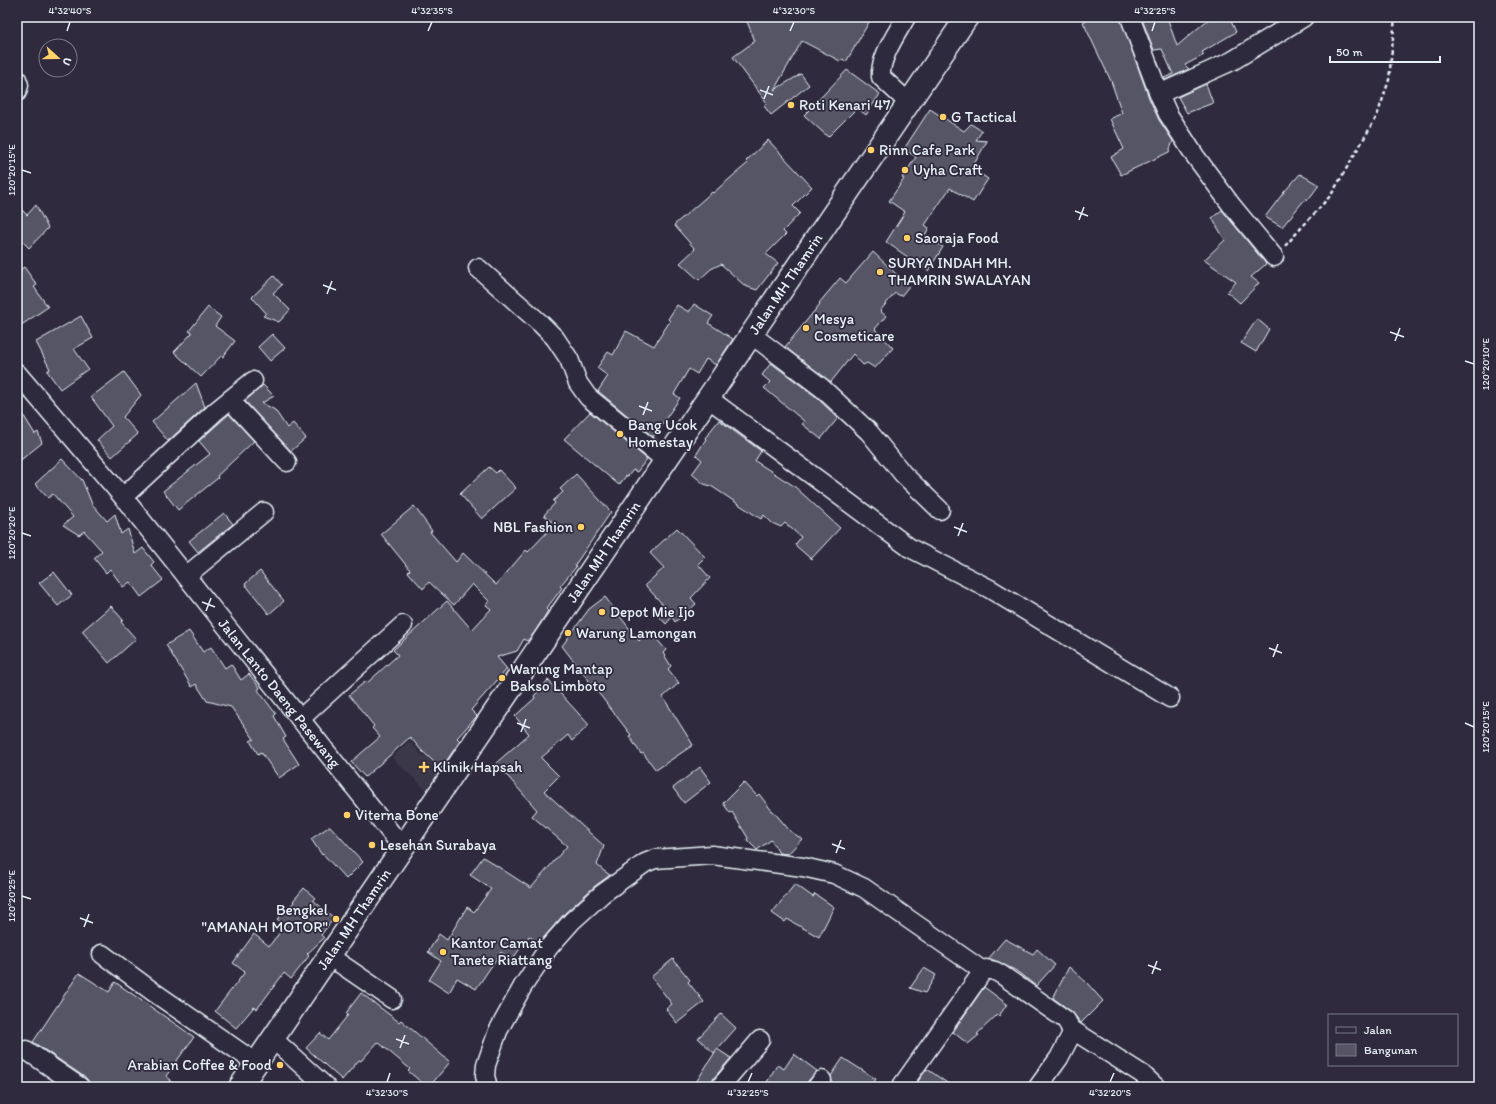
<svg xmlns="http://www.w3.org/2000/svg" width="1496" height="1104" viewBox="0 0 1496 1104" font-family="Itim,sans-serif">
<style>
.built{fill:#3b3749}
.building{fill:#575565;stroke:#e8f1f8}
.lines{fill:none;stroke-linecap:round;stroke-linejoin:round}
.minor-casing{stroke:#e8f1f8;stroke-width:21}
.major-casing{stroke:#e8f1f8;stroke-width:25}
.path{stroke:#e8f1f8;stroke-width:2.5;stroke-dasharray:4 3;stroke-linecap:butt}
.minor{stroke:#2f2a3d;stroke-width:18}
.major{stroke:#2f2a3d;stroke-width:22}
.ticks{fill:none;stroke:#e8f1f8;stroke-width:1.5}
.poi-dot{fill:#ffd166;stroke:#2f2a3d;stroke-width:1.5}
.labels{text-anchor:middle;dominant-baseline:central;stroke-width:3.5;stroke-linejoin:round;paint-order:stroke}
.poi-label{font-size:15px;fill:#e8f1f8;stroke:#2f2a3d;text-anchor:start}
.street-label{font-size:15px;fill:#e8f1f8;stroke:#2f2a3d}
.neatline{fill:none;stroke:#e8f1f8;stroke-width:1.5}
.ticks-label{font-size:10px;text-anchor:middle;fill:#e8f1f8}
</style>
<rect width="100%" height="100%" fill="#2f2a3d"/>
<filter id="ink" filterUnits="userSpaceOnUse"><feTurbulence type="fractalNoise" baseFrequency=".025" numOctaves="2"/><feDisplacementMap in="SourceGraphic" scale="8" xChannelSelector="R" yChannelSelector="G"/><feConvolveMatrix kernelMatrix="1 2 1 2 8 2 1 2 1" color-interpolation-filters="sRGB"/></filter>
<g filter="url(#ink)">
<path class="built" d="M409,741l13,14 8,4 12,12 -17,18 -33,-31z"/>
<path class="building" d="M745,17h127l-26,45 -3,-3 -3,2 -38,-20 -28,49 27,-16 8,11 -38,30 -7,-9 3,-3 -34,-46 22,-16z
M1092,17h28l29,81 10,22 14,21 -4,11 -48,23 -10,-18 13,-8 -14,-30 12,-6 -11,-32 -28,-59z
M1141,17h26l10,29 34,-29h18l7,15 -34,20 2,3 -19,10 4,4 -24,11 -1,-2 9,-4 -11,-25 -8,1z
M847,70l33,24 -14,21 -9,-7 -29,29 -24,-22z
M1206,84l7,19 -26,10 -9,-16z
M930,109l34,22 7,-7 11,7 -6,9 11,1 -15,27 16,11 -15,23 -23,-14 -25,37 4,3 -4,7 18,12 -15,24 -42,-29 19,-30 -16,-11 15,-22 -2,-1 14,-21 -12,-8z
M768,140l44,47 -19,19 7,7 -17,18 3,3 -20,20 12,9 -21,27 -12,-4 -24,-22 -10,5 -12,11 -19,-17 15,-14 -21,-24 38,-33 1,1 35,-30 -2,-2z
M1300,174l19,11 -11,15 -2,-2 -24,29 -17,-10 19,-25z
M17,205l10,10 9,-10 12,23 -19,20 -12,-12z
M1222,210l44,54 -15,13 8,6 -19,20 -13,-11 9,-10 -32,-22 21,-20 -13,-22z
M873,252l36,34 -8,10 -6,-3 -15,18 6,5 -11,13 18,19 -18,20 -8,-5 -4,2 -10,-11 -22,28 -46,-35 35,-43 -1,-1 21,-25 6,5z
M24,267l13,18 -3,2 14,20 -31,21v-56z
M274,276l8,9 -9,8 17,17 -11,12 -16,-6 3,-3 -14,-16z
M694,304l19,12 -5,7 25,16 -17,26 -10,-6 -9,15 -8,-5 -15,25 6,4 -27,39 -55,-46 10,-15 -11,-8 11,-16 5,3 13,-24 28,15 16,-25 -2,-2 9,-14 12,7z
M208,307l13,10 -6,9 20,15 -12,16 -2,-1 -20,21 -27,-25 18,-19 -3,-2z
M81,316l12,22 -19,11 14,20 -28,20 -13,-18 3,-2 -14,-27z
M1257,319l12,10 -13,23 -15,-9z
M272,334l13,14 -15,13 -12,-14z
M771,363l44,33 23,22 -17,21 -19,-15 2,-3 -40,-33 6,-6 -8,-7z
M124,372l17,23 -18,22 15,17 -26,23 -15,-17 15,-14 -21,-29z
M196,383l9,24 -37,34 -16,-19z
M263,385l11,11 -12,7 13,7 12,18 6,-5 13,15 -15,13 -46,-50z
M17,405l18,29 3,-2 4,11 -25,20z
M590,412l57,47 -10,13 -4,-2 -5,6h-2l-7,9 -55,-46z
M229,414l25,27 -37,35 1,2 -40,32 -15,-19 47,-37 -11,-13z
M719,420l42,31 -6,10 39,25 46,42 -29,31 -16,-14 6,-8 -16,-14 -4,4 -9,-4 -8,-8 -3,4 -50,-33 -7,-2 -12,-10 10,-14 -6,-5 10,-16 -1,-1z
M62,459l20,21 10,24 15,17 8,-7 6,20 7,-5 7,25 8,-6 11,14 -3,3 12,15 -22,17 -11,-15 -7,5 -13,-18 -4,4 -12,-15 8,-7 -18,-20 -5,4 -16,-10 10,-8 -20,-23 -5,4 -13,-14z
M489,467l7,6 3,-3 17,18 -34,31 -22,-25z
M576,474l35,38 -36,53 1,2 -16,19 2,2 -16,21 2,2 -14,22 -7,8 -3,-2 -7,12 -20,6 10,12 -36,41 6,6 -20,22 3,3 -17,25 -2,2 -19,-17 -12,-14 -22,20 -23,20 -14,-15 29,-25 -8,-9 2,-2 -25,-31 17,-14 1,2 31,-28 -5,-5 54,-49 25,29 19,-21 -5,-4 3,-4 -17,-17 -18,21 -25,-23 -6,7 -15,-17 2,-2 -29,-36 33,-28 18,25 -2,1 26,30 7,-9 33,32 30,-35 2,2 27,-28 -11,-9 11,-12 -2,-2 10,-9 -3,-3z
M224,513l9,11 -35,28 -9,-11z
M677,528l28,29 -7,7 12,14 -19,20 5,6 -21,18 -3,-5 -6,7 -8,-9 7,-8 -20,-22 19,-17 -14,-15z
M260,571l24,30 -15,13 -24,-30z
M54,572l18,23 -14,11 -19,-23z
M605,597l34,44 10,-11 17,20 -3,3 8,13 -3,3 11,14 -16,14 30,48 -37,25 -13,-17 -2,1 -12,-18 2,-1 -69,-89 27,-37z
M111,606l12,14 -2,2 15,17 -27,24 -27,-32z
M189,631l14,21 8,-5 14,21 6,-4 10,16 8,-6 11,14 -2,2 18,24 -2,2 12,21 -3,2 16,25 -20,14 -18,-26 -3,2 -8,-13 4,-2 -23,-32 -24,-6 -11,-17 -4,3 -26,-42z
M548,680l41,45 -17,16 -4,-6 -27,23 18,18 -15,15 60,55 -7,19 7,6 6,4 -15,11 -30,27 -26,30 -10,-7 -17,24 -11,-8 -25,37 -19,-11 -8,15 -20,-13 12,-19 -13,-9 11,-18 8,6 20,-33 7,5 17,-23 -21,-14 13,-18 48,31 36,-42 -35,-30 5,-6 -41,-47 33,-29 -14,-18 20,-18 -1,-2z
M700,767l11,15 -27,21 -11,-15z
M744,782l13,14 2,-2 13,17h1l17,20 12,8 -14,15 -9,-1 -8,-13 -14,10 -10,-10 1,-2 -16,-26 -2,1 -7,-10z
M330,826l33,36 -17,17 -23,-25 -1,1 -11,-16z
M795,884l18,13 2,-3 19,13 -15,30 -32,-18 -2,3 -13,-9z
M304,888l11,10 -2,2 21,18 -13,17 3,3 -17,16 2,2 -18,23 -7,-6 -27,36 -3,-2 -18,21 -21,-17 30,-39 -12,-9 21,-29 15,12 16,-20 -8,-7 17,-17 -1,-1z
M1005,939l28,15 4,-5 18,16 -19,21 -21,-16 -26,-12z
M673,959l17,21 -2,2 16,20 -27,21 -11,-14 6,-5 -21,-27z
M1069,967l17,15 17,19 -22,22 -9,-11 -19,-14z
M924,968l12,7 -11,18 -15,-5z
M79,973l30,19 6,-10 79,55 -28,39 5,4 -4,7h-77l-1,-5 -3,-4 -53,-36z
M984,987l23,17 -8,12 -2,-1 -20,19 2,1 -11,9 -15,-12z
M361,993l38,29 2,-2 49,42 -21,25h-2l-19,-16 2,-2 -32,-27 -17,19 -2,-1 -17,20 -36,-32 14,-15 8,7 20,-25 -2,-2z
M721,1014l15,14 -22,25 -16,-15z
M717,1049l14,9 -19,22 -2,7h-17z
M794,1054l23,17 -9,10 -1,6h-43l13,-22 7,4z
M843,1058l33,21 -5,8h-41l2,-6 -1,-5z
M927,1069l26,18h-32l-5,-3z"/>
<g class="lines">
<g class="minor-casing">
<g id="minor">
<path d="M906,17c-9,16 -27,42 -25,60l28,26"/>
<path d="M1130,17l29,77 9,20 27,42 37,50 42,51"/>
<path d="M17,79l2,6 -2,7"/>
<path d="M1159,94l73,-33 72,-44"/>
<path d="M478,268l62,55 15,15 14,21 9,24 10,14 77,63"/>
<path d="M752,335l70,53 47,44 34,42 37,36"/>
<path id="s1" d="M17,373l106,124 280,351"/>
<path d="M708,398l202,150 80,41 180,109"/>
<path d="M230,400l57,62"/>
<path d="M123,497l93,-86 37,-30"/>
<path d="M186,576l78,-64"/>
<path d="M300,719l103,-94"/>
<path d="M102,954l50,37 104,72"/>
<path d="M329,956l63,43"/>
<path d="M1071,1029l71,45 14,13"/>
<path d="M273,1039l53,48"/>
<path d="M26,1050l54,37"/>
<path d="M488,1087l-3,-11 1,-11 12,-34 25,-45 26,-39 23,-26 30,-27 43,-31 10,-4 57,-4 91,12 31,7 30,14 119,83"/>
<path d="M720,1087l40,-47"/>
<path d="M817,1087l5,-7"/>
<path d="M901,1087l82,-116 3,-2 9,2 7,4 64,45 5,9v6l-12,23 -21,29"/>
</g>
</g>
<g class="major-casing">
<g id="major">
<path id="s2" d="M240,1087l727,-1070"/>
</g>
</g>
<path class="path" d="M1285,246l46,-51 46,-79 12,-36 6,-63"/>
<use href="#minor" class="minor"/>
<use href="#major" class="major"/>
</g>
</g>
<path class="ticks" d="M67,31l3,-9M428,31l4,-9M790,31l4,-9M1152,31l3,-9M760,90l13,5M764,99l5,-13M22,170l9,3M1075,211l13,5M1079,220l5,-13M323,285l13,5M327,294l5,-13M1390,332l14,5M1395,341l5,-13M1465,361l9,3M639,406l13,5M643,415l5,-13M954,527l13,5M22,533l9,3M958,536l5,-13M202,602l13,5M206,611l5,-13M1269,648l13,5M1273,657l5,-13M517,723l13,5M1465,723l9,4M521,732l5,-13M832,844l13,5M836,853l5,-13M22,896l9,3M80,918l13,5M84,927l5,-13M1148,965l13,5M1152,974l5,-13M396,1039l13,5M400,1048l5,-13M387,1082l3,-9M748,1082l4,-9M1110,1082l4,-9"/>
<g class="poi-dot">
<circle cx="791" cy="105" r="4"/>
<circle cx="943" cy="117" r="4"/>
<circle cx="871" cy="150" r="4"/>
<circle cx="905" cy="170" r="4"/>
<circle cx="907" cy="238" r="4"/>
<circle cx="880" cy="272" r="4"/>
<circle cx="806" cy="328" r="4"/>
<circle cx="620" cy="434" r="4"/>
<circle cx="581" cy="527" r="4"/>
<circle cx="602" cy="612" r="4"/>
<circle cx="568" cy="633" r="4"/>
<circle cx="502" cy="678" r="4"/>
<path d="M422 761h4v4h4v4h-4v4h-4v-4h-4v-4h4z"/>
<circle cx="347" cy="815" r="4"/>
<circle cx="372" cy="845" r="4"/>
<circle cx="336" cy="919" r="4"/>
<circle cx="443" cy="952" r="4"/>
<circle cx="280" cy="1065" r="4"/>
</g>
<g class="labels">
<g class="poi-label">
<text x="799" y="105">Roti Kenari 47</text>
<text x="951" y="117">G Tactical</text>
<text x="879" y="150">Rinn Cafe Park</text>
<text x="913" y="170">Uyha Craft</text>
<text x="915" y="238">Saoraja Food</text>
<text x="888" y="263">SURYA INDAH MH.<tspan x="888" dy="17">THAMRIN SWALAYAN</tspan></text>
<text x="814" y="319">Mesya<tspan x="814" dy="17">Cosmeticare</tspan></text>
<text x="628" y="425">Bang Ucok<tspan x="628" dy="17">Homestay</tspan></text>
<text x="573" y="527" text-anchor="end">NBL Fashion</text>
<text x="610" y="612">Depot Mie Ijo</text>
<text x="576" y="633">Warung Lamongan</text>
<text x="510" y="669">Warung Mantap<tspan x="510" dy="17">Bakso Limboto</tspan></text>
<text x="433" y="767">Klinik Hapsah</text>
<text x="355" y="815">Viterna Bone</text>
<text x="380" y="845">Lesehan Surabaya</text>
<text x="328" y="910" text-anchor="end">Bengkel<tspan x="328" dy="17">"AMANAH MOTOR"</tspan></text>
<text x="451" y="943">Kantor Camat<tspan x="451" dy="17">Tanete Riattang</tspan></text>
<text x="272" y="1065" text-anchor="end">Arabian Coffee &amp; Food</text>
</g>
<g class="street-label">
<text stroke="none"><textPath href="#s2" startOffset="971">Jalan MH Thamrin</textPath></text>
<text stroke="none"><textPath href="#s2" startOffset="647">Jalan MH Thamrin</textPath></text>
<text stroke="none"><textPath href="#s1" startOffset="414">Jalan Lanto Daeng Pasewang</textPath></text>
<text stroke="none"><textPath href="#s2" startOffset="203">Jalan MH Thamrin</textPath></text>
</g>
</g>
<rect width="1496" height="1104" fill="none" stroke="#2f2a3d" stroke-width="44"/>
<rect x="1328" y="1014" width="130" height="52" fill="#2f2a3d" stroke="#797a88"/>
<rect x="1336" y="1027" width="20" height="6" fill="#2f2a3d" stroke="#797a88"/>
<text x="1364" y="1034" font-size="12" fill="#e8f1f8">Jalan</text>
<rect x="1336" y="1044" width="20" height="12" fill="#575565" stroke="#797a88"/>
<text x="1364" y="1054" font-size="12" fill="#e8f1f8">Bangunan</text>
<g transform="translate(58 58) rotate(111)"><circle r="19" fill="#2f2a3d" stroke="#797a88"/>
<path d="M0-3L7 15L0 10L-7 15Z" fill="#ffd166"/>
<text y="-6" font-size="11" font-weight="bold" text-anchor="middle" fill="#e8f1f8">U</text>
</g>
<path d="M1330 56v6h110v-6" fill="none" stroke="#e8f1f8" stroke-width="2"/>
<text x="1336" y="56" font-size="12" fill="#e8f1f8" stroke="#2f2a3d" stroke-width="3" paint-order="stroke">50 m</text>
<rect x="22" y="22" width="1452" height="1060" class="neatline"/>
<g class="ticks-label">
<text x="70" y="14">4°32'40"S</text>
<text x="432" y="14">4°32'35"S</text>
<text x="794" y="14">4°32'30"S</text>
<text x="1155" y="14">4°32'25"S</text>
<text transform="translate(11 170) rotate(-90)" y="4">120°20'15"E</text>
<text transform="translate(1485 364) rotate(-90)" y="4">120°20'10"E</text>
<text transform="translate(11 533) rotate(-90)" y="4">120°20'20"E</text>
<text transform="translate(1485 727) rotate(-90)" y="4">120°20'15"E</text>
<text transform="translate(11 896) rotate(-90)" y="4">120°20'25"E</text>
<text x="387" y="1096">4°32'30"S</text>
<text x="748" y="1096">4°32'25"S</text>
<text x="1110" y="1096">4°32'20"S</text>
</g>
</svg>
